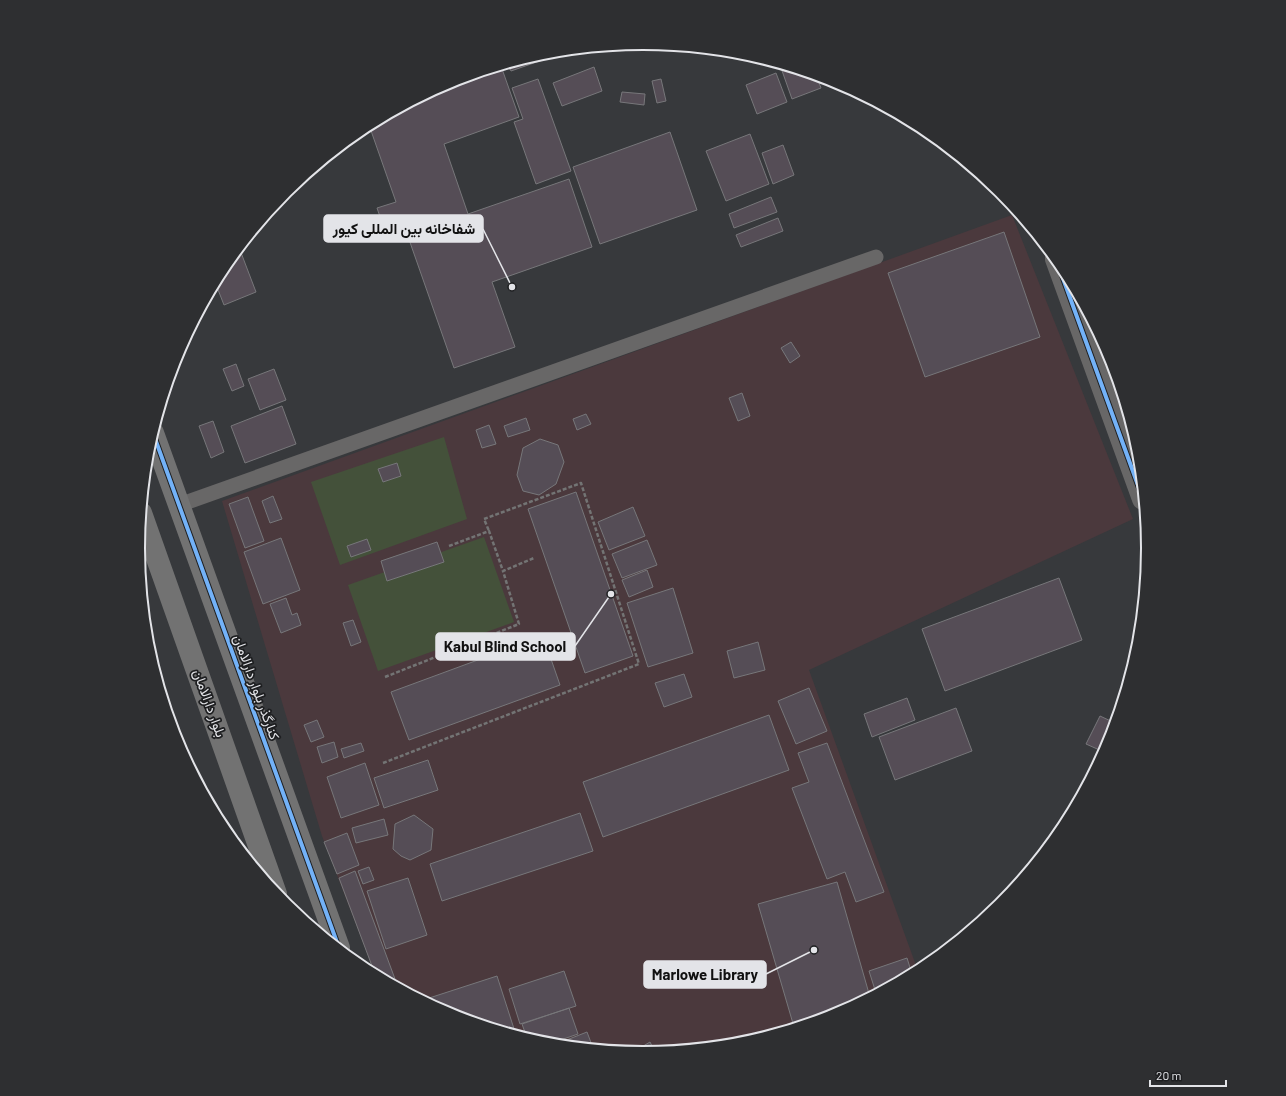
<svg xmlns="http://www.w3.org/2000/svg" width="1286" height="1096" viewBox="0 0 1286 1096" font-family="Barlow,Vazirmatn,sans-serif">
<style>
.education{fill:#4b393d}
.green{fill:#44513a}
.building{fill:#554d56;stroke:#77777a}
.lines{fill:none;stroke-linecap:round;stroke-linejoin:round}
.path{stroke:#737474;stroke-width:2.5;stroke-dasharray:4 2;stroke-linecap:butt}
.lane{stroke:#686767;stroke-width:15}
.street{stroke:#686767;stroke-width:22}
.secondary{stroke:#727272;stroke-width:22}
.cycleway-casing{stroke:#1e1f21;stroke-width:6}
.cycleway{stroke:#73b2f8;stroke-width:4}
.labels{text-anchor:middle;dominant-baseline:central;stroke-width:3.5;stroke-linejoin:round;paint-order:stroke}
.street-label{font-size:14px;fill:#e3e4e8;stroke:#1e1f21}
.rim{fill:none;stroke:#e3e4e8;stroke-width:2}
.leader{fill:none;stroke:#e3e4e8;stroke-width:1.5}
.callout-dot{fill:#e3e4e8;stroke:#1e1f21;stroke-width:1.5}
.callout{fill:#e3e4e8;stroke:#e3e4e8;stroke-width:1.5}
.callout-label{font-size:15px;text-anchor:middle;font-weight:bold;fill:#111}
</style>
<rect width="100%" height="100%" fill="#37393c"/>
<path class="education" d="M1012,215l121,304 -324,151 109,301 -82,44 -95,28 -98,10 -99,-10 -94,-29 -52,-27 -3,-8 -6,3 -14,-8 -53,-138 -100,-335z"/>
<path class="green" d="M444,437l23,82 -127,46 -29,-83z
M484,537l30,85 -136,49 -30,-86z"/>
<path class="building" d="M571,50l-60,21 -3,-7 37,-11z
M780,65l36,10 5,13 -29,11z
M501,66l18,51 -75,27 24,70 101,-35 23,68 -100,35 23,65 -61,21 -49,-140 -19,6 -9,-26 19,-6 -27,-77 81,-44z
M594,67l8,24 -40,15 -9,-23z
M776,73l11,29 -30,12 -11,-29z
M538,79l33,92 -35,13 -22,-62 9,-3 -11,-31z
M661,79l5,22 -9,2 -5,-22z
M622,92l23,2 -1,11 -24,-3z
M670,132l27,78 -97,34 -27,-77z
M750,134l19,50 -43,17 -20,-50z
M783,145l11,30 -21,9 -11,-31z
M771,197l6,15 -43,16 -5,-14z
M778,218l5,13 -42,16 -5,-12z
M1004,232l36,105 -115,40 -37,-104z
M240,250l16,42 -32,13 -9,-23 8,-15 14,-16z
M791,342l9,14 -10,7 -9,-15z
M236,364l8,22 -12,5 -9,-22z
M274,369l12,31 -26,10 -12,-31z
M742,393l8,23 -12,5 -9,-23z
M282,406l14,38 -51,19 -14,-37z
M586,414l5,10 -14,6 -4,-11z
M526,418l4,12 -22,7 -4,-11z
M213,421l11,31 -13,6 -12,-32z
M489,425l7,19 -14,4 -6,-18z
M540,439l18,6 6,17 -8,22 -17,11 -16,-4 -6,-16 6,-27z
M397,463l4,13 -18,6 -5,-13z
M576,492l57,164 -48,17 -57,-164z
M273,496l9,23 -12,4 -8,-22z
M248,497l16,44 -19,7 -16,-44z
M633,507l12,29 -36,14 -11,-28z
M281,538l19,52 -37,14 -19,-52z
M367,539l4,11 -20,7 -4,-11z
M647,540l10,25 -35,13 -10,-24z
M437,542l7,20 -57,19 -6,-20z
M647,570l6,17 -24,10 -7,-17z
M1059,578l23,62 -137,51 -23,-62z
M673,588l20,65 -45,14 -21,-64z
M286,598l6,17 5,-2 4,12 -20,8 -11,-29z
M353,620l8,22 -10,4 -8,-23z
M543,636l17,49 -151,55 -18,-48z
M758,642l7,28 -31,8 -7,-27z
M684,674l8,23 -28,10 -9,-24z
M809,688l18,43 -31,13 -18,-43z
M907,698l8,22 -43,17 -8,-23z
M956,708l16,43 -77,29 -16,-43z
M769,715l20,55 -186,67 -20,-55z
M1100,716l15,7 -6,18 -5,11 -18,-8z
M317,720l7,17 -13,5 -7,-17z
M334,742l4,15 -16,6 -5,-16z
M361,743l3,8 -20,7 -3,-9z
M827,743l57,149 -28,10 -11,-30 -18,7 -35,-91 17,-6 -11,-29z
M428,760l10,30 -54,18 -10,-30z
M365,763l14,42 -38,13 -14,-41z
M580,813l13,38 -151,50 -12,-37z
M414,815l19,14 -2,21 -21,10 -9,-4 -8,-7 2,-25z
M384,819l4,16 -32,8 -4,-15z
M347,833l12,32 -22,9 -13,-32z
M369,867l5,13 -11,4 -5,-13z
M355,871l40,108 -6,3 -14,-8 -36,-96z
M408,878l19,57 -41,14 -19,-58z
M837,882l33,115 -34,18 -42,12 -36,-123z
M907,958l5,16 -36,19 -7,-22z
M564,971l12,35 -56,18 -11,-35z
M497,976l19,59 -66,-21 -27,-14z
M569,1008l9,26 -29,10 -22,-6 -5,-14z
M587,1032l6,16 -27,-3 -2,-4z
M650,1042l5,10h-22z"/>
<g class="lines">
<path class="path" d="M449,546l40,-15 14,40 31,-13
M385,677l134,-53 -16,-53
M383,763l256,-99 -58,-181 -97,36 5,12"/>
<path class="lane" d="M179,505l697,-248"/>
<path class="street" d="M1056,259l87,240"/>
<path class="secondary" d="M153,433l186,515
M141,513l135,381"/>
<g class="cycleway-casing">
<path id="cycleway" d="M1056,259l87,240
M153,433l186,515"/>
</g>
<use href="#cycleway" class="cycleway"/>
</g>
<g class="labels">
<g class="street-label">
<text transform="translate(257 687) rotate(70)">کنارگذر بلوار دارالامان</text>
<text transform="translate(210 703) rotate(70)">بلوار دارالامان</text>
</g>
</g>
<path d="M0 0H1286V1096H0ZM145 548a498 498 0 1 1 996 0a498 498 0 1 1-996 0Z" fill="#2e2f31" fill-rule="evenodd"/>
<path class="rim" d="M145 548a498 498 0 1 1 996 0a498 498 0 1 1-996 0Z"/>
<path class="leader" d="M512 287L483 229M611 594L575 646M814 950L766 974"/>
<g class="callout-dot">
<circle cx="512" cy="287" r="4"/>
<circle cx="611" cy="594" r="4"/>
<circle cx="814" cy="950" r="4"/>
</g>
<g class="callout">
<rect x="324" y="215" width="159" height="27" rx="4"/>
<rect x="436" y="633" width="139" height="27" rx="4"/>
<rect x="644" y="961" width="122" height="27" rx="4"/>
</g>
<g class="callout-label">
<text x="404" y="234">شفاخانه بین المللی کیور</text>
<text x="505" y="652">Kabul Blind School</text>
<text x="705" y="980">Marlowe Library</text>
</g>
<path d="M1150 1080v6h76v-6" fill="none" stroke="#e3e4e8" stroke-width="2"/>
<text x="1156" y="1080" font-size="12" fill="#e3e4e8" stroke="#1e1f21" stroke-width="3" paint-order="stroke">20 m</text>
</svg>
